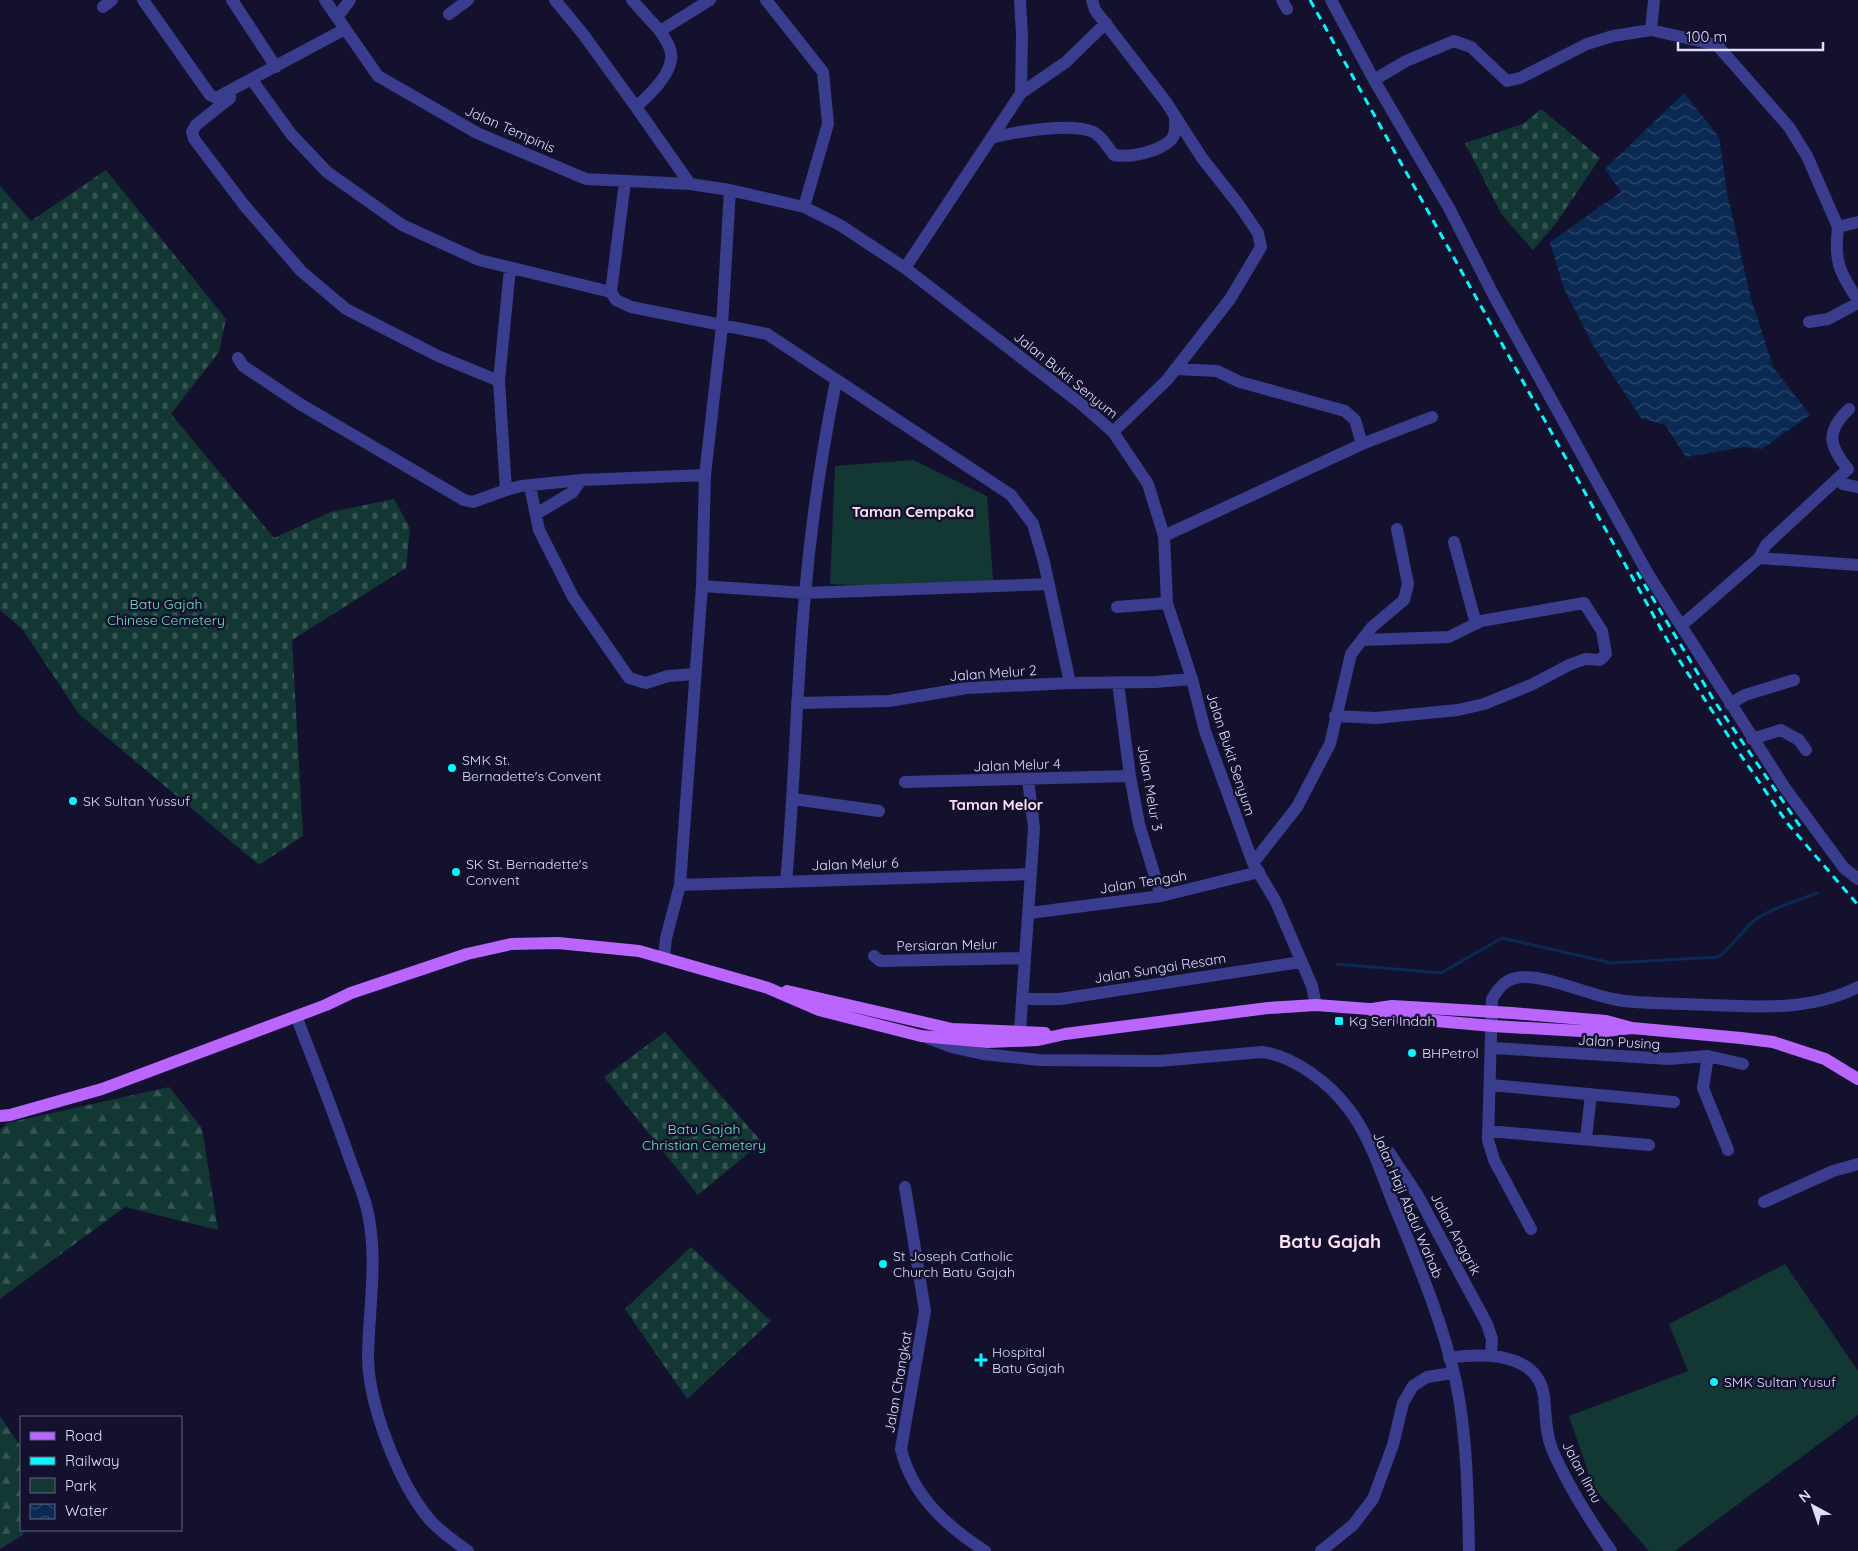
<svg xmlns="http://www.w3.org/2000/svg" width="1858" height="1551" viewBox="0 0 1858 1551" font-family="Quicksand,sans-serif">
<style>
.green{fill:#133834}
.forest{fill:url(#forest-firs)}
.cemetery{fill:url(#cemetery-stones)}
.water{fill:url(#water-waves)}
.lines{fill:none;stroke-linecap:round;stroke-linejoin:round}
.stream{stroke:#0b2a53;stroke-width:3}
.minor{stroke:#3a3c8e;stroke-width:12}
.major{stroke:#bb65ff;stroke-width:12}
.rail{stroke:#0af6ff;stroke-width:3;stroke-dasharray:8 6;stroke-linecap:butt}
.poi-dot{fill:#0af6ff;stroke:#14112e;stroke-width:2}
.labels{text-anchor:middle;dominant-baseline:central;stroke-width:5;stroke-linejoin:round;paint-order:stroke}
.street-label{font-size:14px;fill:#dfdeff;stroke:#14112e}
.park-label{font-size:14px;fill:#63e6bd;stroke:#14112e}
.poi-label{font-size:14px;fill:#dfdeff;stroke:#14112e;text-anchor:start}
.neighbourhood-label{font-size:15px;font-weight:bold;fill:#ffe0f6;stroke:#14112e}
.district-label{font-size:19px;font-weight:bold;fill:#ffe0f6;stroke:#14112e}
</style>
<defs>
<pattern id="forest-firs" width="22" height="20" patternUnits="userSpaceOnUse" patternTransform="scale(1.25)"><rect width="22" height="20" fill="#133834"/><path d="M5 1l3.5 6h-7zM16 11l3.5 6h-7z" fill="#355452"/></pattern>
<pattern id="cemetery-stones" width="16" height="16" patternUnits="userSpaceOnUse" patternTransform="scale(1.25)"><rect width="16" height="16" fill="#133834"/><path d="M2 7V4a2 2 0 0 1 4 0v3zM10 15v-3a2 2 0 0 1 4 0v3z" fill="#355452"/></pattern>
<pattern id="water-waves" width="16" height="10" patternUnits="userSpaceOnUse" patternTransform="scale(1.25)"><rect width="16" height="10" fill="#0b2a53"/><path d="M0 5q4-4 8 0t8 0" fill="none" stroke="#2e486d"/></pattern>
</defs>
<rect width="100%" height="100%" fill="#14112e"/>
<path class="green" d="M913,460l74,36 7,96 -164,-8 5,-118z
M1785,1264l73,107v44l-183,136h-26l-56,-64 -24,-71 119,-45 -19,-47z"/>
<path class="forest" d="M169,1087l33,41 16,102 -93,-23 -125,92v-169l7,-7z
M0,1416l21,31v83h3l-1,5 -23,14z"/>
<path class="cemetery" d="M1541,109l59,49 -43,64 -24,28 -31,-35 -37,-72 58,-19z
M106,170l120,149 -7,33 -48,62 103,124 57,-26 63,-13 16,29 -4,40 -114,72 11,196 -44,29 -180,-151 -56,-84 -23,-20v-424l31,35z
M665,1032l97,110 -64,53 -94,-118z
M691,1247l80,74 -84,78 -62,-90z"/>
<path class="water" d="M1684,93l35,44 8,55 23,103 23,72 37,48 -48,34 -18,-2 -58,10 -21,-32 -24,-7 -47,-71 -30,-58 -14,-47 71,-50 -16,-23z"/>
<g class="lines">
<path class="stream" d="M1337,964l104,9 61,-35 110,25 106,-6c15,-10 24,-27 38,-38 18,-12 41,-18 61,-26"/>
<path class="minor" d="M143,0l67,95 6,3 129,-69
M232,0l44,67
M325,0l53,76 99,57 109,46 104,5 40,6 74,17 36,18 65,43 175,135 33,29 35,52 16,52 3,67 25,76 13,52 48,132 23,39 36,84 4,19
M555,0l28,34 53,73
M632,0l28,31 50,-31
M766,0l57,72 5,52 -24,83
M1092,0l3,10 71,92 36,56 37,47 19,28 3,14 -31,52 -63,81 -54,52
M1282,0l5,9
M1331,0l43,80 75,128 45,88 154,278 137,214 59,80 14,11
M103,7l9,-7
M449,14l19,-14
M337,17l13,-17
M1651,30l3,-30
M660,31c5,8 13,18 11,29 -3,18 -22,35 -35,47l54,77
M252,80l39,54 36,38 75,53 77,35 132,32 5,8 15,7 136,27 244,161 22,29 11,38 26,121
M1374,80l32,-19 48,-20 17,6 36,34 13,-3 67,-34 26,-8 38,-6 66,15 72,82 18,29 31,71
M230,92v6l-34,27 -4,7 2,7 50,66 57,66 45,38 92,47 61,25
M1021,93l45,-31 40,-39
M991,138c23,-6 81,-16 102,-6 8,3 15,16 21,23 16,3 44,-3 57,-15 6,-7 4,-16 4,-23
M1858,222l-20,5c-4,34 1,45 20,73
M510,268l-11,113 7,109 15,-4 60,-6 124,-5
M905,268l116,-175 1,-58 -2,-35
M611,292l14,-110
M1809,322l19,-3 30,-16
M238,358l5,8 57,38 164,96 9,2 33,-12
M1175,369l42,2 23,11 105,29 10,9 7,24
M1838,479l5,5 15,3
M530,486l9,44 34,67 56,81 17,5 22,-7 27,-2
M536,514l37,-22 8,-12
M1164,536l198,-92 70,-27
M1454,542l22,82
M1759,558l99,7
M702,586l103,7 244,-9
M1117,607l50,-4
M1682,625l77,-67 7,-13 82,-76c-19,-23 -23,-37 1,-60
M1118,683l12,93 9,48 22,72
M797,703l92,-2 78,-13 103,-5 85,-1 37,-3
M1730,704l15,-9 49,-15
M1335,716l41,2 82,-8 26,-6 47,-19 38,-20 16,-6 15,1 6,-6 -4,-23 -18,-28 -103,18 -32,16 -87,3
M1752,739l29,-9 18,10 7,10
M905,782l225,-6
M794,799l85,12
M1253,863l44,-56 33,-63 21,-90 21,-27 32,-27 4,-16 -11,-55
M786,882c9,-96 10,-192 19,-287 6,-72 17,-144 31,-214
M680,885l351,-11
M1030,913l131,-17 98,-24
M874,956l6,5 144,-3
M664,957l2,-19 14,-53 22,-299 3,-111 17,-149 8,-136
M1023,999h37l241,-37
M296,1016c18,46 36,92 52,138 6,17 13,34 18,51 13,49 3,100 2,151 0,48 31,128 62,164 11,12 25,22 38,31
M1020,1031l14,-203 -6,-48
M928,1038l23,9 32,7 56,6 120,1 103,-9c32,4 67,31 86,56 21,27 32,62 44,92 24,59 50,119 64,182 11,53 12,114 13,169
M1493,1048l176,11 39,-3 35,8
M1708,1056l-5,32 25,62
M1490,1085l184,17
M1488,1131l161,14
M1586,1139l5,-45
M1369,1144l20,8 28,42 70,130 5,15 -1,16
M905,1187l20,124 -24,138c11,46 45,77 84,102
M1764,1202l69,-31 25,-7
M1531,1229l-37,-69 -6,-20 4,-141c8,-14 16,-22 33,-22 24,0 63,17 88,22 23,5 49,4 73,5 57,2 119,10 172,-17
M1449,1358c34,-5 89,-6 95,38 2,18 1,36 8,53 15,35 37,70 59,102
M1321,1551l32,-26 20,-26 20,-54 10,-42 10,-17 14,-9 26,-4"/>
<path class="major" d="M787,991l165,38 93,4
M1372,1009l20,-3 120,7 94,8 26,7 109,10 32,4 52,17 33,20
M0,1116l10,-1 92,-26 224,-84 25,-12 116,-39 44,-10 47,-1 81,8 129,37 51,22 102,26 67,6 50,-2 27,-6 203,-26 48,-3 53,4 22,8 102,9 105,6 34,-4"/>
<path class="rail" d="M1310,0l364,652 66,102 48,70 70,81
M1637,572l78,130 87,127"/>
</g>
<g class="poi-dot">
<circle cx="452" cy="768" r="5"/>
<circle cx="73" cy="801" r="5"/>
<circle cx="456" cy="872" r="5"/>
<rect x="1334" y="1016" width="10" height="10" rx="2.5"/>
<circle cx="1412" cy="1053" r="5"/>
<circle cx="883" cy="1264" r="5"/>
<path d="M978.5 1352.5h5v5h5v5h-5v5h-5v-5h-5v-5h5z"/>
<circle cx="1714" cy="1382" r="5"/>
</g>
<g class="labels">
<g class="street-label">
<text transform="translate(510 129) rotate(24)">Jalan Tempinis</text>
<text transform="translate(1066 375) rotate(39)">Jalan Bukit Senyum</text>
<text transform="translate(993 673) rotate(-4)">Jalan Melur 2</text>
<text transform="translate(1231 754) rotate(72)">Jalan Bukit Senyum</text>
<text transform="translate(1017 765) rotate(-2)">Jalan Melur 4</text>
<text transform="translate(1150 788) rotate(80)">Jalan Melur 3</text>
<text transform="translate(855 864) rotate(-2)">Jalan Melur 6</text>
<text transform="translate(1143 882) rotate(-9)">Jalan Tengah</text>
<text transform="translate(947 945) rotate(-1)">Persiaran Melur</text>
<text transform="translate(1160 968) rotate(-9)">Jalan Sungai Resam</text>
<text transform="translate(1619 1042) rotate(3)">Jalan Pusing</text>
<text transform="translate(1408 1205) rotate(67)">Jalan Haji Abdul Wahab</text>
<text transform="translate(1456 1234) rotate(62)">Jalan Anggrik</text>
<text transform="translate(898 1382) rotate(-80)">Jalan Changkat</text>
<text transform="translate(1582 1472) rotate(62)">Jalan Ilmu</text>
</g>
<g class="park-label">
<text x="166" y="604">Batu Gajah<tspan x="166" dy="16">Chinese Cemetery</tspan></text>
<text x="704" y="1129">Batu Gajah<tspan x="704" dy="16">Christian Cemetery</tspan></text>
</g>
<g class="poi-label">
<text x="462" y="760">SMK St.<tspan x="462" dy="16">Bernadette's Convent</tspan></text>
<text x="83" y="801">SK Sultan Yussuf</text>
<text x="466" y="864">SK St. Bernadette's<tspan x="466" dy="16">Convent</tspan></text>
<text x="1349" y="1021">Kg Seri Indah</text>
<text x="1422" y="1053">BHPetrol</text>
<text x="893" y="1256">St Joseph Catholic<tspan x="893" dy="16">Church Batu Gajah</tspan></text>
<text x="992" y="1352">Hospital<tspan x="992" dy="16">Batu Gajah</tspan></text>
<text x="1724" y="1382">SMK Sultan Yusuf</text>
</g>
<g class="neighbourhood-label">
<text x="913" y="511">Taman Cempaka</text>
<text x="996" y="804">Taman Melor</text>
</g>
<g class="district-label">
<text x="1330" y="1241">Batu Gajah</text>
</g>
</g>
<rect x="20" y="1416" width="162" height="115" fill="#14112e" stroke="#656382"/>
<rect x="30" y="1432" width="25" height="8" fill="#bb65ff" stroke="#656382"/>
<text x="65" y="1441" font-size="15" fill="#dfdeff">Road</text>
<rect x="30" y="1457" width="25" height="8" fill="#0af6ff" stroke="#656382"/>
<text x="65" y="1466" font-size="15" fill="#dfdeff">Railway</text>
<rect x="30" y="1478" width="25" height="15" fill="#133834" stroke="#656382"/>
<text x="65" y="1491" font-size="15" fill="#dfdeff">Park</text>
<rect x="30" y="1504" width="25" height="15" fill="url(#water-waves)" stroke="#656382"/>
<text x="65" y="1516" font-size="15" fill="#dfdeff">Water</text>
<g transform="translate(1813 1506) rotate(320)" stroke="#14112e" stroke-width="4" paint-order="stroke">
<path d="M0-4L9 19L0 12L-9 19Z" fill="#dfdeff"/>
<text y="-8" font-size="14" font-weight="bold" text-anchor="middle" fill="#dfdeff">N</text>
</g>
<path d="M1678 42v8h145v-8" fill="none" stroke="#dfdeff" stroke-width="2.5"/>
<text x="1686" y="42" font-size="15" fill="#dfdeff" stroke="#14112e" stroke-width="4" paint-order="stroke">100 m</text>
</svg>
